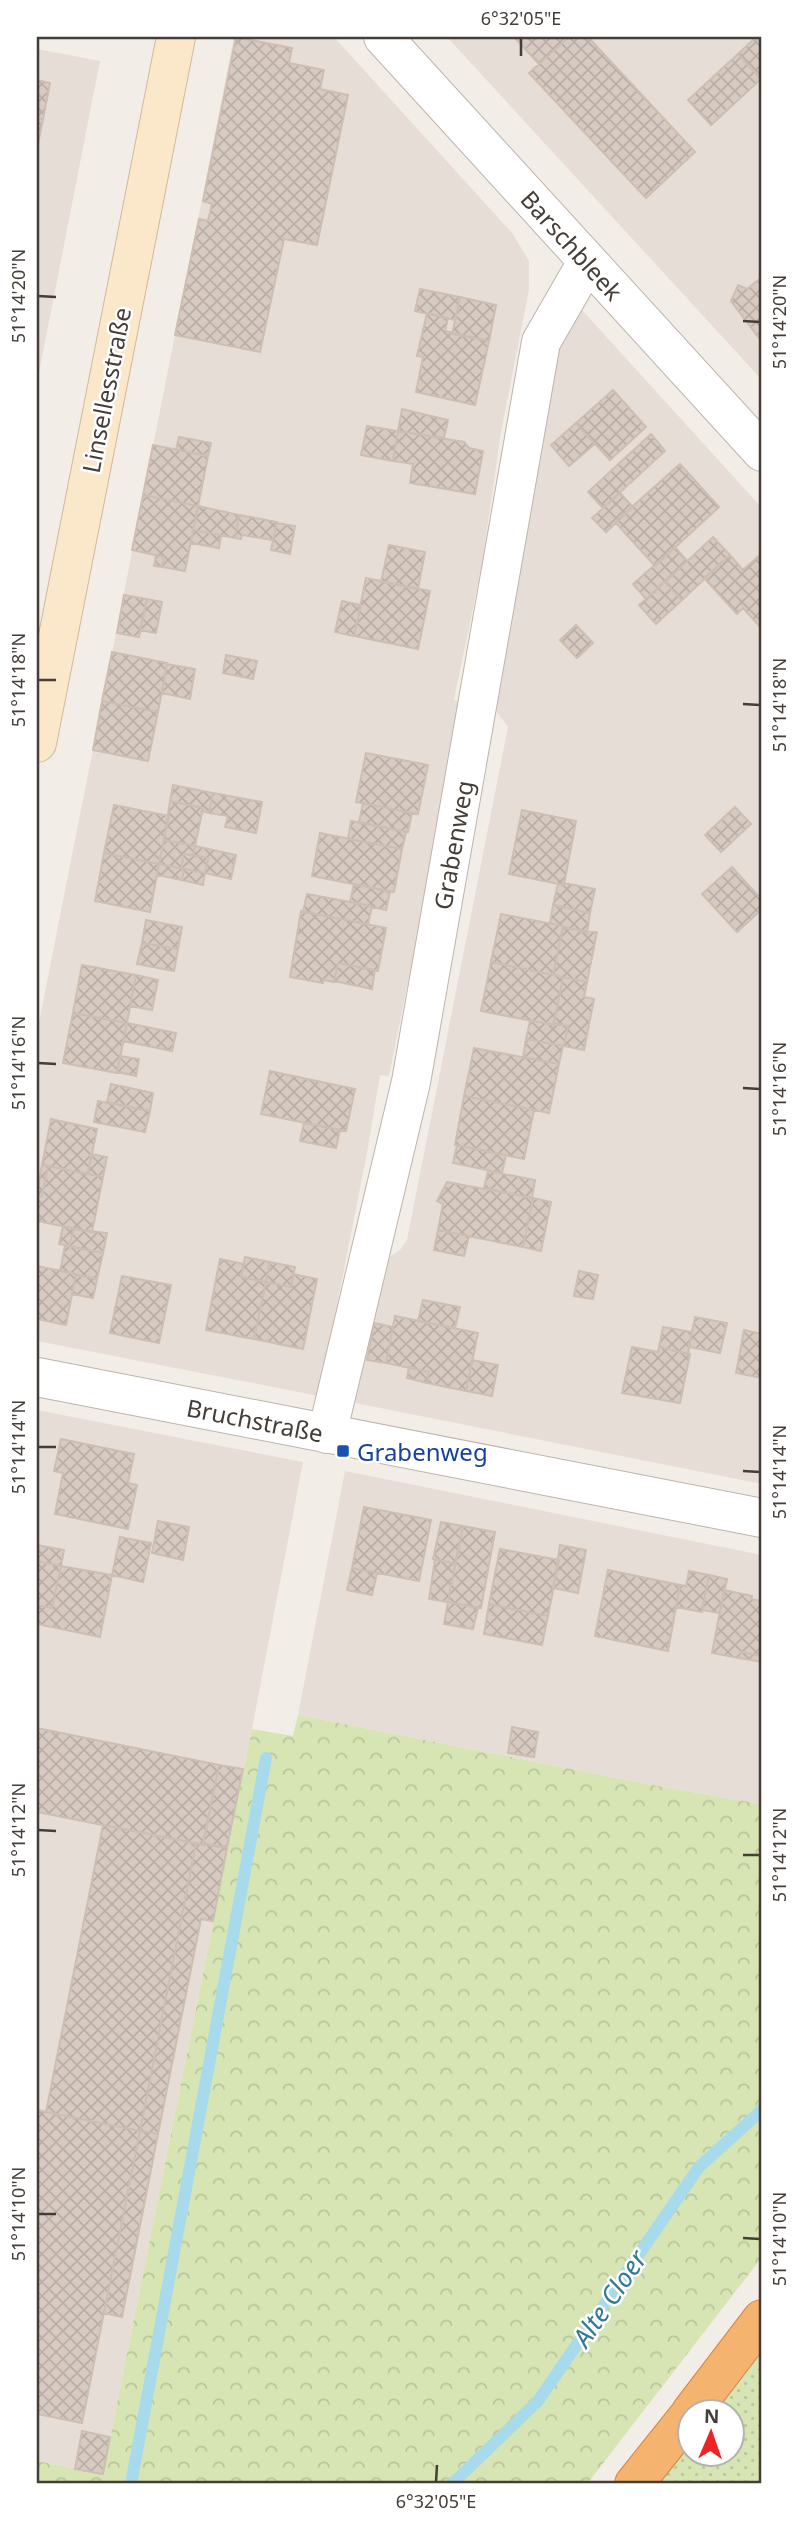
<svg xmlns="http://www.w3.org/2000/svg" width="799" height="2521" viewBox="0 0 799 2521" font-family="'Noto Sans',sans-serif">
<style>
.residential{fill:#e6ded6}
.grass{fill:url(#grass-dots)}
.forest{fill:url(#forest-crowns)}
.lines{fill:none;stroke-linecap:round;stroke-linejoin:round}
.stream{stroke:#a7dbec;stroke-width:12}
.building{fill:url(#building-cross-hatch);stroke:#cebeb1;stroke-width:2}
.street-casing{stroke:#beb4ab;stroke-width:40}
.secondary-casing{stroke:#d0b999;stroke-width:40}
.highway-casing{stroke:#d48640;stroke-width:40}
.street{stroke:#fff;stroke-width:38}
.secondary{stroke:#fbe7c9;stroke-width:38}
.highway{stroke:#f5b370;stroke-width:38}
.ticks{fill:none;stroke:#453d37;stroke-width:2.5}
.transit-dot{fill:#1a4fb4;stroke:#fff;stroke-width:2.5}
.labels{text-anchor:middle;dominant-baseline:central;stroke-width:5;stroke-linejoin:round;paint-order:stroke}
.street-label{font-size:24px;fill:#453d37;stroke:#fff}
.transit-label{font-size:24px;fill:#164399;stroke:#fff;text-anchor:start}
.water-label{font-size:26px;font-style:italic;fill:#307a94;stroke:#fff}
.neatline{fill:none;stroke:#453d37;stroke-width:2.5}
.ticks-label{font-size:18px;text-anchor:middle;fill:#453d37}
</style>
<defs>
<pattern id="grass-dots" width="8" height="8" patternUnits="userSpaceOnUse" patternTransform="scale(1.75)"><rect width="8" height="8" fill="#d6e5b3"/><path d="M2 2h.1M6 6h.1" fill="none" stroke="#b9c59b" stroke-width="1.8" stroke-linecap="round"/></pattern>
<pattern id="forest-crowns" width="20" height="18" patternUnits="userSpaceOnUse" patternTransform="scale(1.75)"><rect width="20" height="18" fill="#d6e5b3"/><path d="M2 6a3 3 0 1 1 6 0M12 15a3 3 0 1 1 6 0" fill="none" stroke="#b9c59b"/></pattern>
<pattern id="building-cross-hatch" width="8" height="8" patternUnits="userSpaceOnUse" patternTransform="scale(1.75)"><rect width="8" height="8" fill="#d7cac1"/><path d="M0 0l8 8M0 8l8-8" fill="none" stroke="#baaea6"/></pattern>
</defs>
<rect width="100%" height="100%" fill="#f3ede7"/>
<path class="residential" d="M234,37h100l179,197 16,27v29l-28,142 -19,132 -28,136 10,3 -75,373 -9,-1 -13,78 -48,243 -282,-55v-309z
M447,37h315v343z
M37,49l63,12 -63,322z
M582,310l180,198v976l-412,-82 38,-144 12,-8 7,-10 101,-513 -19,-26 75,-375z
M37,1410l266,52 -51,267 -149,745 -66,-13z
M345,1471l417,84v249l-94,-16 -370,-73z"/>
<path class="grass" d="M762,2348v136h-103l31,-41v11h42v-42h-18z"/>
<path class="forest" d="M298,1715l370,73 94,16v453l-175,227h-550v-23l66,13 149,-745 41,7z"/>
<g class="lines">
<path class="stream" d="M131,2484l135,-726
M452,2484l86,-83 161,-234 63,-57"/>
</g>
<path class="building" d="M236,37l56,11 -3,15 35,7 -4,19 28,6 -31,150 -33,-6 -24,113 -85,-17 24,-116 9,2 4,-17 -9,-3z
M514,37h55l-30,27z
M569,37h19l107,115 -49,46 -117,-125z
M755,38l7,7v31l-2,2 -22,-24z
M738,54l23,25 -50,46 -23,-25z
M37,80l13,3 -7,36 -6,-1z
M37,118l6,1 -6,29z
M762,277v65l-31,-41 7,-16 9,4z
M420,289l40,8 -5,23 -40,-9z
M460,297l36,8 -7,36 -37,-7z
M427,313l21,5 -3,13 44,10 -14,64 -59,-13 7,-35 -6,-1z
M613,390l33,37 -36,33 -34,-37z
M402,409l46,11 -4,18 -46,-7z
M576,423l19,21 -26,22 -18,-21z
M367,426l31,5 -5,30 -32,-6z
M398,431l66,11 5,6 14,3 -8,43 -65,-11 3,-19 -20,-3z
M651,434l14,17 -62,57 -15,-16z
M179,437l32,6 -3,13 -32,-6z
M153,445l55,11 -10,50 -55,-11z
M680,464l39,43 -64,59 -40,-44z
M620,493l13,14 -27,25 -14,-14z
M143,495l55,11 -13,65 -23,-4 2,-10 -32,-7z
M198,506l41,9 -4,23 -42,-8z
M239,515l38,7 -4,18 -31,-5 -1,4 -6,-1z
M277,523l18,3 -5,28 -19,-4z
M193,530l28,5 -2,13 -28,-5z
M713,537l17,18 -48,45 -17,-18z
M389,545l36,7 -7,37 -37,-7z
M675,547l12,14 -41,38 -13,-15z
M761,554h1v75l-19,-21 -6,6 -33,-36 26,-23 13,15z
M156,555l8,2 -2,10 -8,-1z
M366,578l64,13 -12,58 -64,-13z
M665,582l17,18 -26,24 -17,-19z
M124,595l23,4 -8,38 -22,-4z
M147,599l15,3 -6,31 -16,-3z
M342,601l19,4 -7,31 -19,-4z
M576,625l17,18 -16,15 -17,-18z
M112,652l55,11 -9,49 -56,-11z
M226,655l31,6 -4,18 -30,-6z
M167,664l28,5 -5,30 -28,-6z
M102,701l56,11 -10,49 -55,-11z
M366,753l62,12 -10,49 -62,-12z
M173,785l40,8 -4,20 -7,-2 1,-3 -33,-7z
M213,793l49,9 -6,31 -31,-6 3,-11 -19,-3z
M170,801l33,7 -8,38 -31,-6z
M363,803l49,10 -4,19 -49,-10z
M114,805l55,11 -10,48 -55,-11z
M735,807l16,17 -30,28 -16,-17z
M522,810l54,11 -12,64 -55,-11z
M351,821l55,11 -4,17 -54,-10z
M320,833l82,16 -8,43 -82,-16z
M164,840l31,6 -2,9 -9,-1 -3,14 -22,-4z
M195,846l41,9 -5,24 -26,-6 3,-15 -15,-3z
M104,853l55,11 -9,48 -55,-11z
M184,854l24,4 -3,15 -24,-5z
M159,864l25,5 -2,11 -25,-5z
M732,867l30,33v9l-25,23 -35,-38z
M184,869l21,4 -2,12 -21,-5z
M564,883l31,6 -5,24 -37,-8 5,-21 6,1z
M354,884l36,8 -4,18 -36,-8z
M307,894l65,12 -4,18 -65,-12z
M553,905l37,8 -3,20 -37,-10z
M301,911l85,17 -8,43 -40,-8 -4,19 -11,-2v3l-33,-6z
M501,914l62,12 -10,49 -62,-13z
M146,920l36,7 -4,22 -36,-6z
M563,928l34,4 -10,50 -34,-7z
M142,943l36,6 -4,22 -37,-7z
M491,962l72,15 -10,48 -72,-14z
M338,963l37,7 -3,19 -38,-8z
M82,965l54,10 -9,48 -54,-10z
M136,975l22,5 -6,30 -22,-4z
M563,977l24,5 -3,15 10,2 -10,51 -20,-4 4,-20 -14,-3z
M73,1013l54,10 -10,50 -54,-10z
M530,1021l38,5 -4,20 -38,-7z
M127,1023l49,10 -4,18 -49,-10z
M526,1039l37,7 -4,18 -36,-7z
M474,1048l85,16 -10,49 -85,-17z
M120,1056l19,3 -3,17 -19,-4z
M270,1071l85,18 -9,42 -85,-17z
M111,1084l42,9 -3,18 -43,-9z
M464,1096l70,14 -10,49 -69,-14z
M98,1101l52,10 -5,21 -51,-10z
M51,1119l46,10 -9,45 -46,-9z
M304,1123l36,7 -4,18 -36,-7z
M457,1145l49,10 -4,18 -49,-10z
M91,1154l16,3 -4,20 -15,-3z
M42,1165l6,1 -6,30 -5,-2z
M48,1166l55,11 -11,55 -55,-11v-27l5,2z
M488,1171l47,9 -3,18 -48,-10z
M447,1182l86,16 -10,49 -85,-17 5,-26 -6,-3z
M533,1198l18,4 -10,49 -18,-4z
M63,1226l11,3 -5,17 -10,-2z
M74,1229l33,4 -4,20 -34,-7z
M438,1230l31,6 -5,20 -30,-6z
M65,1246l38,7 -6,26 -37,-8z
M245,1257l25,5 -4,20 -25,-5z
M220,1259l24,5 -3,13 25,5 -12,57 -48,-9z
M270,1262l25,5 -4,20 -25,-5z
M37,1266l39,8 -10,51 -29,-6z
M579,1271l19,4 -5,24 -19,-3z
M293,1274l24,5 -14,70 -49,-10 12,-57 25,5z
M76,1275l21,4 -4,19 -21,-4z
M122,1276l49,9 -12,58 -49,-10z
M423,1300l37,7 -5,21 -37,-7z
M395,1316l83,17 -12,58 -39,-8 2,-11 -43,-9z
M695,1317l32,6 -7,30 -31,-6z
M374,1323l19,4 -7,36 -19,-3z
M663,1327l29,5 -4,22 -29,-7z
M744,1330l18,4v44l-26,-5z
M632,1347l26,5 1,-5 31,7 -10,49 -58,-10z
M472,1360l26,5 -6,31 -26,-5z
M409,1367l20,5 -2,11 -20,-5z
M61,1439l73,15 -6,29 9,2 -9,44 -73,-15 8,-41 -9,-2z
M364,1507l67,13 -12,61 -67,-13z
M158,1521l31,6 -6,33 -31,-7z
M441,1522l22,4 -8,38 -22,-5z
M463,1526l32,6 -14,76 -33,-6z
M120,1537l31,6 -8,39 -31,-7z
M37,1545l27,5 -3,16 -24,-5z
M560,1545l26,5 -8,43 -25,-5z
M500,1549l59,11 -11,56 -59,-12z
M435,1559l20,5 -7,38 -19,-3z
M37,1561l24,5 -9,42 -15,-3z
M61,1566l51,9 -12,62 -63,-13v-19l15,3z
M352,1568l25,5 -5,22 -25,-5z
M608,1570l72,15 -12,66 -73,-15z
M689,1571l20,4 -7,37 -26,-5 4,-22 6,1z
M709,1575l18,4 -7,34 -18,-3z
M724,1590l28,6 -1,3 11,2v55l-21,-4 -2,6 -27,-5z
M448,1602l30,6 -5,21 -29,-5z
M489,1604l59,12 -6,29 -58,-11z
M741,1652l21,4v6l-23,-4z
M512,1727l26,5 -4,25 -26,-4z
M37,1728l182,37 -16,80 -166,-33z
M219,1765l24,4 -16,79 -24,-5z
M103,1825l93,18 -56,288 -94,-19z
M196,1843l31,5 -14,73 -12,-2 -43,215 -18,-3z
M37,2110l103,21 -58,292 -45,-9z
M140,2131l18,3 -36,183 -18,-4z
M82,2431l28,6 -7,37 -28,-5z"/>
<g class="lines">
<g class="street-casing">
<path id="street" d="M383,37l379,415
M37,1377l725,141
M327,1434l84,-352 130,-740 46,-80"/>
</g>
<g class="secondary-casing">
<path id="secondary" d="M37,743l139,-706"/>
</g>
<g class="highway-casing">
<path id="highway" d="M691,2412l71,-93
M634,2484l56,-70"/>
</g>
<use href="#street" class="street"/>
<use href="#secondary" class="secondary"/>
<use href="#highway" class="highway"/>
</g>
<path class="ticks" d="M521,56v-18M38,296l18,1M743,321l17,1M38,680h18M743,704l17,1M38,1063l18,1M743,1088l17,1M38,1447h18M743,1471l17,1M38,1830l18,1M743,1855h17M38,2214h18M743,2238l17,1M436,2482l1,-17"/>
<rect class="transit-dot" x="336" y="1444" width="14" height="14" rx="3.5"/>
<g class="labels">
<g class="street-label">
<text transform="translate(572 245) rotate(48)">Barschbleek</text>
<text transform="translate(106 390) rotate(-79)">Linsellesstraße</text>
<text transform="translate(453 845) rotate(-80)">Grabenweg</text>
<text transform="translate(255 1420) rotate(11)">Bruchstraße</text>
</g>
<g class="transit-label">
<text x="357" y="1451">Grabenweg</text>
</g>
<g class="water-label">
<text transform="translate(609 2298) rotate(-56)">Alte Cloer</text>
</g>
</g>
<rect width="799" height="2521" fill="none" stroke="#ffffff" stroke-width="77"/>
<g transform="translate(711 2433) rotate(2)"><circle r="33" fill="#ffffff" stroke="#b5b1af" stroke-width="2"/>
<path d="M0-5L12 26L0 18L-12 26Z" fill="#ed2426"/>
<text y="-10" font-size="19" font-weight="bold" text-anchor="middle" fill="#453d37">N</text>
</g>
<rect x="38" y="38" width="722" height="2444" class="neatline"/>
<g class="ticks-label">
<text x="521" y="25">6°32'05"E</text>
<text transform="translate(19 296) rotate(-90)" y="6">51°14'20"N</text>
<text transform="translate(780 322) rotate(-90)" y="6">51°14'20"N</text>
<text transform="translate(19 680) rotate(-90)" y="6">51°14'18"N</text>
<text transform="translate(780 705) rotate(-90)" y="6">51°14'18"N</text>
<text transform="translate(19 1063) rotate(-90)" y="6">51°14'16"N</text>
<text transform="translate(780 1089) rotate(-90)" y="6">51°14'16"N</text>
<text transform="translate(19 1447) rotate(-90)" y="6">51°14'14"N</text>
<text transform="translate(780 1472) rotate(-90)" y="6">51°14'14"N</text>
<text transform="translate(19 1830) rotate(-90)" y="6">51°14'12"N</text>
<text transform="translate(780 1855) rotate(-90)" y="6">51°14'12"N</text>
<text transform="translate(19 2214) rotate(-90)" y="6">51°14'10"N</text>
<text transform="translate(780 2239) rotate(-90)" y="6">51°14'10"N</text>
<text x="436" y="2508">6°32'05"E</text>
</g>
</svg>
